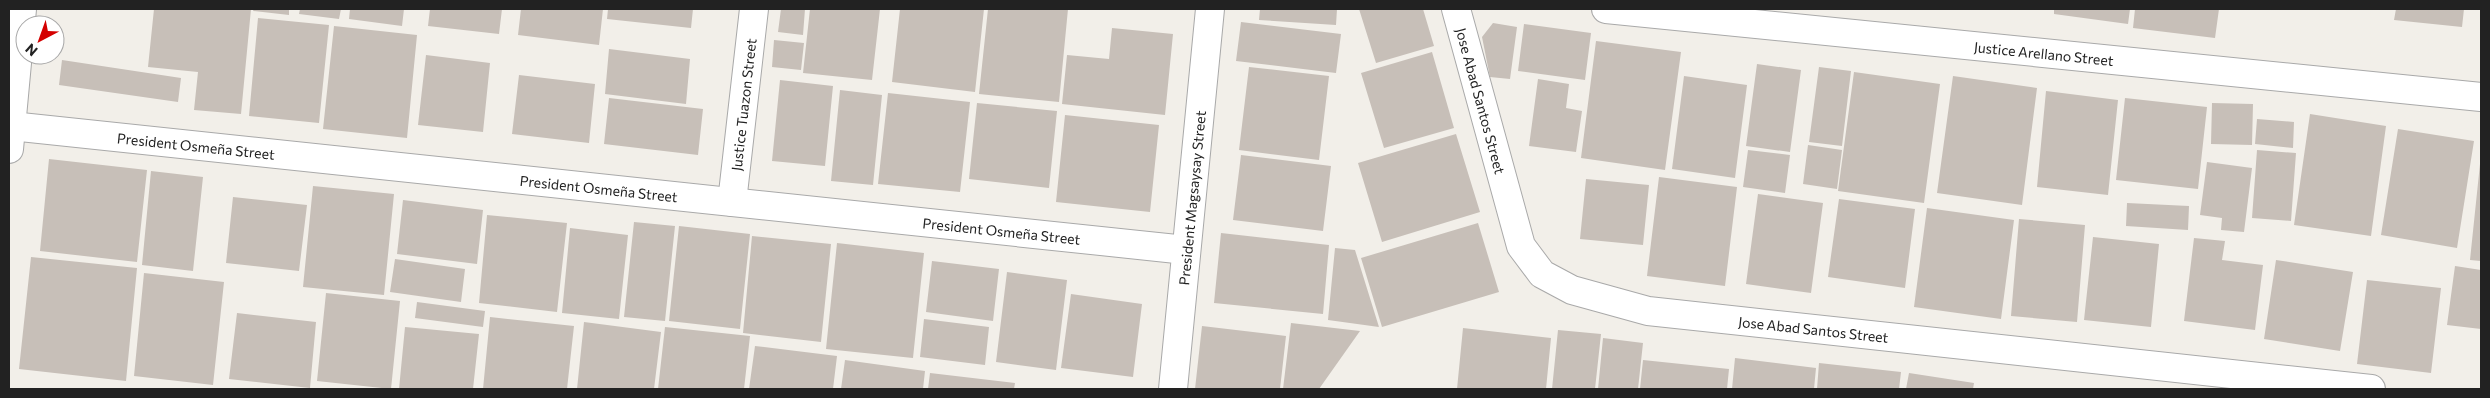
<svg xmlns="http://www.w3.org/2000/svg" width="2490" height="398" viewBox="0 0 2490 398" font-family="Commissioner,sans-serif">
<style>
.building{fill:#c7bfb8}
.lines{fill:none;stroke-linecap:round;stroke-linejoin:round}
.minor-casing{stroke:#a9a9a9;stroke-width:30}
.minor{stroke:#fff;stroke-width:28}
.labels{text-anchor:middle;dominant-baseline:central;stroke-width:4.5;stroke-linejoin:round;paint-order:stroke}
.street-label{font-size:14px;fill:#222;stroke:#fff}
</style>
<rect width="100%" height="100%" fill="#f2efe9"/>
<path class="building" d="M154,9h97l-10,105 -47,-4 4,-38 -50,-5z
M254,9h35v6l-36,-4z
M300,9h41l-2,10 -40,-5z
M350,9h54l-2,17 -53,-7z
M430,9h72l-3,25 -71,-8z
M521,9h82l-4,36 -81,-10z
M608,9h85l-2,19 -84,-9z
M781,9h24l-2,26 -25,-3z
M810,9h70l-8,71 -69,-7z
M900,9h84l-9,83 -83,-10z
M988,9h80l-9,93 -80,-8z
M1260,9h77l-1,16 -77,-5z
M1359,9h64l11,37 -58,17z
M2054,9h76l-2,15 -74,-10z
M2135,9h84l-4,29 -82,-10z
M2396,9h68l-2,18 -68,-7z
M258,18l71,7 -10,98 -70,-7z
M1241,22l100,12 -5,39 -100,-12z
M1493,23l24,4 -7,52 -20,-2 -8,-40z
M1524,24l67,9 -6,47 -67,-9z
M334,26l83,9 -10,103 -84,-9z
M1112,28l61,6 -8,81 -103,-11 5,-49 42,4z
M774,40l30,3 -3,27 -29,-3z
M1596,41l85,11 -16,118 -84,-12z
M609,49l81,10 -4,45 -81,-10z
M1432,52l22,76 -70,20 -23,-75z
M426,55l64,8 -7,69 -65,-7z
M62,60l119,18 -3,24 -119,-17z
M1757,64l44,6 -11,82 -44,-6z
M1249,67l80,9 -10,84 -80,-10z
M1819,67l32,4 -9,75 -33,-4z
M1854,72l86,12 -16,119 -86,-12z
M519,75l76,9 -6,59 -77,-9z
M1684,76l63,9 -12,93 -63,-9z
M1953,76l84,12 -15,117 -85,-12z
M1538,79l31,5 -3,24 16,3 -6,41 -47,-6z
M780,80l53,6 -8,80 -53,-5z
M840,90l42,5 -9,90 -42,-4z
M2046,91l72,9 -10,95 -71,-8z
M888,93l82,9 -10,90 -82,-8z
M609,98l94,11 -5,46 -94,-11z
M2125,98l82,9 -9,82 -82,-9z
M977,103l80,8 -8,77 -80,-9z
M2212,103l41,1 -1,41 -41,-1z
M2310,114l76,12 -15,110 -77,-11z
M1065,115l94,10 -9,87 -94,-10z
M2257,119l37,3 -1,26 -38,-4z
M2398,129l76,12 -17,107 -76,-13z
M1456,134l24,78 -98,30 -24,-79z
M1808,145l34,5 -5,39 -34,-5z
M1748,150l42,5 -5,38 -42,-6z
M2257,150l39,3 -5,68 -39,-3z
M1241,155l90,11 -8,65 -90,-11z
M49,159l98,11 -10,92 -97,-11z
M2207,162l45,6 -8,64 -23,-2 1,-12 -22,-3z
M2480,164l1,1v96l-11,-1z
M151,171l52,6 -10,94 -51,-6z
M1659,177l78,10 -12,99 -78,-10z
M1586,179l63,6 -6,60 -63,-6z
M313,186l81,8 -10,101 -81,-8z
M1758,194l65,9 -12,90 -65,-9z
M233,197l74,8 -8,66 -73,-8z
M1839,199l76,10 -10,79 -77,-11z
M403,200l80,10 -6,54 -80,-10z
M2127,203l62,3 -1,24 -62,-4z
M1927,208l87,12 -13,99 -87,-12z
M487,215l80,8 -10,89 -78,-9z
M2019,219l66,6 -8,97 -66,-6z
M634,222l41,4 -10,95 -41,-4z
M1478,223l21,69 -117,35 -21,-69z
M679,226l71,8 -10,95 -71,-8z
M570,228l58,7 -9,84 -57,-6z
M1221,233l108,12 -6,69 -109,-11z
M752,236l79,8 -10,98 -78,-9z
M2093,237l66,7 -8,83 -67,-7z
M2194,238l31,3 -3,19 41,5 -8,65 -71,-9z
M837,243l87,10 -11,105 -87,-9z
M1335,248l20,2 24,77 -51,-7z
M31,257l106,11 -11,113 -107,-12z
M395,259l70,10 -4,33 -71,-10z
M2276,260l77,12 -13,79 -76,-12z
M932,261l67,8 -6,52 -67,-9z
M2455,266l26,4v59l-34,-4z
M1007,272l60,8 -11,90 -60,-8z
M144,273l80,9 -11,103 -79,-9z
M2367,280l74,8 -10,85 -74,-9z
M326,293l74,8 -9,88 -74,-8z
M1071,294l71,10 -9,73 -72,-9z
M417,302l68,9 -2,16 -68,-9z
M237,313l79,9 -6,66 -81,-9z
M490,317l84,9 -7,63h-84z
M924,319l65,8 -4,38 -65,-8z
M584,322l77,10 -7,57h-77z
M1291,323l69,8 -41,58h-36z
M1202,326l84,10 -6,53h-85z
M405,327l74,7 -6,55h-74z
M665,327l85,9 -6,53h-86z
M1463,328l88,10 -5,51h-89z
M1558,330l43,4 -6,55h-43z
M1603,338l40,5 -5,46h-40z
M755,346l82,10 -4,33h-84z
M1735,358l81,10 -2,21h-82z
M845,360l80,11 -2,18h-82z
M1643,360l86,9 -2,20h-87z
M1819,363l82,9 -2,17h-82z
M930,373l85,10 -1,6h-86z
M1909,373l65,10 -1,6h-67z"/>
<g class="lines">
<g class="minor-casing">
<g id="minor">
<path id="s1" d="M1456,9l65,237 21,28 30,16 76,21 723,78"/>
<path id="s2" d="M1606,9l875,88"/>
<path id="s3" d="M11,126l1175,124"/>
<path d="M9,149l13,-140"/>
<path id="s4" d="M732,202l22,-193"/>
<path id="s5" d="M1173,389l37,-380"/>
</g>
</g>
<use href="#minor" class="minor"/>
</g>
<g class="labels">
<g class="street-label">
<text stroke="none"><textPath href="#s2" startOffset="440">Justice Arellano Street</textPath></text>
<text stroke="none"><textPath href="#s1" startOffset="95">Jose Abad Santos Street</textPath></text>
<text stroke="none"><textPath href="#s4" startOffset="98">Justice Tuazon Street</textPath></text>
<text stroke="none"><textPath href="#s3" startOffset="186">President Osmeña Street</textPath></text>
<text stroke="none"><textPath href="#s3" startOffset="591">President Osmeña Street</textPath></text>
<text stroke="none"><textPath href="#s5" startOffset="192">President Magsaysay Street</textPath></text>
<text stroke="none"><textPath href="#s3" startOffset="996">President Osmeña Street</textPath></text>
<text stroke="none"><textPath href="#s1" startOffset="560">Jose Abad Santos Street</textPath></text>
</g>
</g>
<rect width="2490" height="398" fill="none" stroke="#222222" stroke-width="20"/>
<g transform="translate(40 40) rotate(221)"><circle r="24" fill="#ffffff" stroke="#a7a7a7"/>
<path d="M0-4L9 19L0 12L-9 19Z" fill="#d40000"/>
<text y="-8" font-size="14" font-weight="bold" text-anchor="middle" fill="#222222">N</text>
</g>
</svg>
